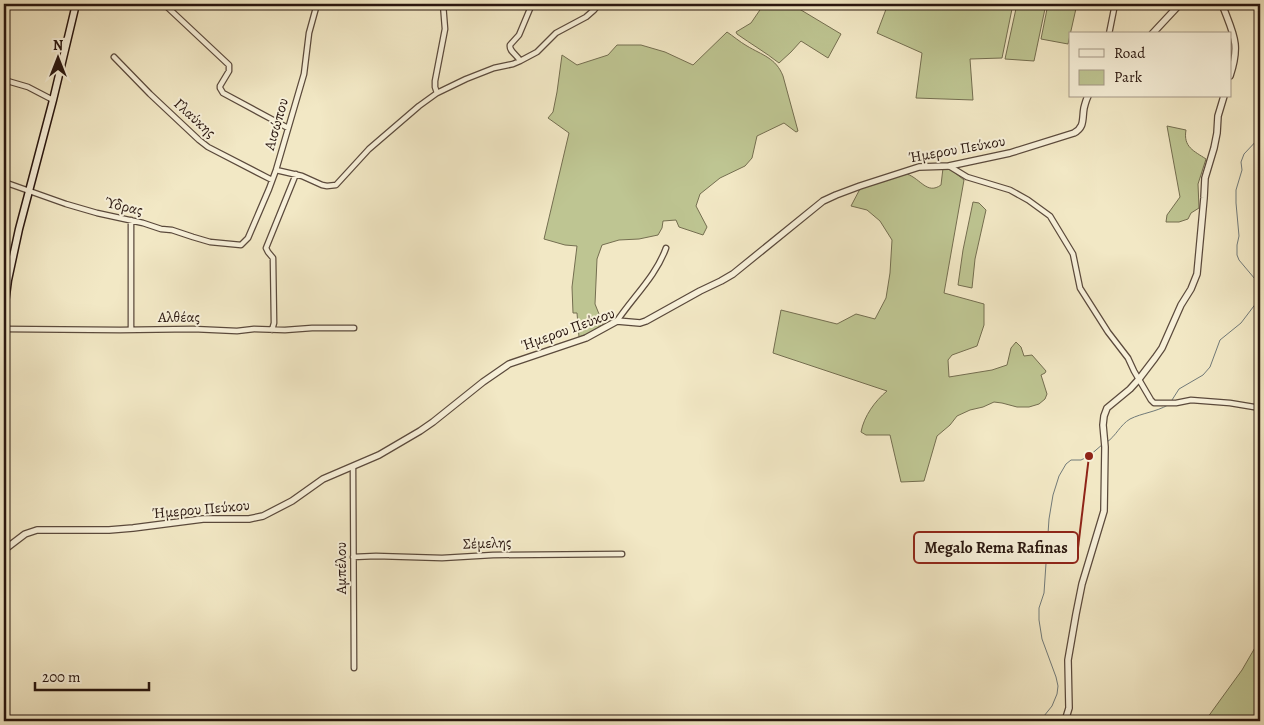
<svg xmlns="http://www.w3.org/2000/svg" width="1264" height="725" viewBox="0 0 1264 725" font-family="Alegreya,serif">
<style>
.green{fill:#bec592;stroke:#746e50}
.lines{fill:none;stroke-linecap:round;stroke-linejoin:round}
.stream{stroke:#717a79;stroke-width:1}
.minor-casing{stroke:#5b4a3c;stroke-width:7}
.tertiary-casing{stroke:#5b4a3c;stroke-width:8}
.secondary-casing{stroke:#29160f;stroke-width:9}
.minor{stroke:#f7f0d9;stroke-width:4.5}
.tertiary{stroke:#f7f0d9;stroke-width:5.5}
.secondary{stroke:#f7f0d9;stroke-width:6}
.labels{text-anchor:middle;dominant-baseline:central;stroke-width:4;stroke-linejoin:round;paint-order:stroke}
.street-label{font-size:15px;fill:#29160f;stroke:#f7f0d9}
.leader{fill:none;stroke:#8f2418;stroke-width:2}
.callout-dot{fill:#8f2418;stroke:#f7f0d9;stroke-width:2}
.callout{fill:#f7f0d9;stroke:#8f2418;stroke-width:2}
.callout-label{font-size:16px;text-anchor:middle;font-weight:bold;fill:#29160f}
</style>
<rect width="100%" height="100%" fill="#f2e8c5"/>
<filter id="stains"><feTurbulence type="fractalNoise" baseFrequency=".004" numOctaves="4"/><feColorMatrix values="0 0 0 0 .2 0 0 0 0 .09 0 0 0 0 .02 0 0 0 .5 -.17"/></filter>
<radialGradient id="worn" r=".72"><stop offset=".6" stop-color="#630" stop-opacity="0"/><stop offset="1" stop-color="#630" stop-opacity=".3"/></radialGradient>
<path class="green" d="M764,4h27l50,30 -13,24 -27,-17 -10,11 -12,11c-14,-11 -28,-19 -42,-29l-1,-2 15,-9z
M888,4h125l-11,54 -32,1 3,41 -57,-2 6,-45 -45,-20z
M1017,4h29l-12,57 -29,-2z
M1048,4h29l-9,40 -27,-5z
M727,32c6,4 13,10 20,14 15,9 29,12 36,30l15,55 -2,1 -12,-9 -27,13 -5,22 -7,8 -25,12 -20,16 -4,12 11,21 -4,8 -24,-8 -3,-7 -13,1 -1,7 -4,7 -19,4 -20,1 -17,5 -5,14 -2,45 8,20 -13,9 -11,4 -2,-24h-4l-1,-26 5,-41 -12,-1 -21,-6 25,-106 -21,-15 5,-6 4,-20 5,-37 15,10 31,-10 9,-10h24l24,7 28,13z
M1167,126l19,4c-3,17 8,21 20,29l-8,25 1,24 -8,5 -3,6 -9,3h-13l1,-7 13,-18z
M943,168h6l15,12 -20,113 40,11v21l-7,21 -25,9 -4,5 1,17 43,-7 15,-5 4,-17 5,-6 5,5 3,9 8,-1 14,16 -1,2 -4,2 6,19 -2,5 -6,5 -10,3h-12l-15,-4 -8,-1 -11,5 -13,3 -13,6 -7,9 -13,11 -13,45 -23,1 -11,-47h-24l-5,-3c3,-16 14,-31 26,-41l-114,-38 8,-43 56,14 19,-10 19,5 11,-21 4,-25 2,-33 -12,-19 -13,-11 -16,-4 10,-19c9,-3 39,-15 46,-13 14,5 20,21 34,11z
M973,202l6,1 7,7 -11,49 -3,29 -14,-3 5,-35z
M1260,639v82h-55l37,-51z"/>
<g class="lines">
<path class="stream" d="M1260,137l-16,17 -3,8 1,8 -6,20v13l3,33 -2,9v10l2,5 21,25
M1172,400l7,-11 24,-14 7,-8 10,-27 21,-17 19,-25
M1107,442c9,-6 13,-17 23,-23 12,-6 26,-7 38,-14
M1040,721l12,-15 5,-12 1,-8 -2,-9 -14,-38 -3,-19v-12l5,-15 5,-74 4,-24 6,-19 7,-12 5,-4h10l8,-4 14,-12"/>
<g class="minor-casing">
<path id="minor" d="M164,4l65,61v6l-9,15v2l3,5 65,35
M1109,34l6,-30
M114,57l36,37 49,46 9,7 64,33
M520,61l17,-9 19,-19 30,-16 8,-7 5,-6
M4,80l24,7 25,13
M437,93l-2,-6v-6l10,-52 -2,-25
M949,166l18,11 43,13 18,10 22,16 23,38 7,34 28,44 20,26 6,13 17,29 3,3h22l15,-3 39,3 30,5
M276,170l26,6 20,9 5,1 9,-1 33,-36 50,-43 18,-13 29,-14 28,-11 19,-4 7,-3c-3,-7 -11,-9 -10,-16l9,-10 13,-31
M4,182l62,22 31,9 46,10 18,6 11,1 21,7 17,5 31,3 7,-7 21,-49 7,-19 28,-96 5,-41 8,-29
M131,220v109
M617,321c16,-24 39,-45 49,-73
M4,329l116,1 73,-1 44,2 17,-2 31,1 27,-2h42
M272,330l2,-7 -1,-65 -5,-6 -2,-4 30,-74
M353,467l1,201
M353,557l23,-1 66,2 51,-3 129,-1"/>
</g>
<g class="tertiary-casing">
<path id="tertiary" d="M1222,4c11,30 19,39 8,72
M1152,34l28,-30
M4,550l21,-16 12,-4h72l24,-2 70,-9h46l14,-3 29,-15 31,-22 56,-24 41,-24 13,-9 50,-40 26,-18 77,-26 31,-17 23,2 6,-2 54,-30 21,-10 12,-7 90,-73 13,-6 24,-9 59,-19 30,-1 61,-13 64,-20c11,-6 8,-14 10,-25 1,-4 2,-8 4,-12
M1065,721l4,-13 -1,-48 8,-46 6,-30 22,-73 1,-64 -2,-22 1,-9 3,-8 23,-19 9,-10 16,-21 7,-10 19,-43 10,-16 6,-15 7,-76 1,-20 9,-30 3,-15 1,-17 6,-20"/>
</g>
<g class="secondary-casing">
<path id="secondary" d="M4,311l4,-31 11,-51 34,-129 23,-96"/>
</g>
<use href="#minor" class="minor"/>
<use href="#tertiary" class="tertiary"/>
<use href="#secondary" class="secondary"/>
</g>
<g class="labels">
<g class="street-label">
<text transform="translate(195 118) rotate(42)">Γλαύκης</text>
<text transform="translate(276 124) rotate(-74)">Αισώπου</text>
<text transform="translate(957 149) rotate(-10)">Ήμερου Πεύκου</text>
<text transform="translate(124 206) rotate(13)">Ύδρας</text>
<text x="179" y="317">Αλθέας</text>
<text transform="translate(568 329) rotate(-20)">Ήμερου Πεύκου</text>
<text transform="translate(201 509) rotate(-5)">Ήμερου Πεύκου</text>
<text transform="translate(487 543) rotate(-2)">Σέμελης</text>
<text transform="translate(341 568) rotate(-90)">Αμπέλου</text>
</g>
</g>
<path class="leader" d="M1089 456L1078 548"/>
<circle class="callout-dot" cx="1089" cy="456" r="5"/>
<rect class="callout" x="914" y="532" width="164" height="31" rx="5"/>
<g class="callout-label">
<text x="996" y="553">Megalo Rema Rafinas</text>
</g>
<rect width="1264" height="725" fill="none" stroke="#f2e8c5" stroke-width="20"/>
<rect x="5" y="5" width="1254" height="715" fill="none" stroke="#29160f" stroke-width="2.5"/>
<rect x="10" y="10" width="1244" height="705" fill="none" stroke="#29160f"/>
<rect x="1069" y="32" width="162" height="65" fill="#f7f0d9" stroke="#a59988"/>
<rect x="1079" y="49" width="25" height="8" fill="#f7f0d9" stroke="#a59988"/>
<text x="1114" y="58" font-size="15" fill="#29160f">Road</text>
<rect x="1079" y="70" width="25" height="15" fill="#bec592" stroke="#a59988"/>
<text x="1114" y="82" font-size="15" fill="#29160f">Park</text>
<g transform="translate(58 58)" stroke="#f7f0d9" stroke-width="4" paint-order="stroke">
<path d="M0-4L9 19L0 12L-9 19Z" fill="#29160f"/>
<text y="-8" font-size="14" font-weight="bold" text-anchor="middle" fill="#29160f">N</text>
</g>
<path d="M35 682v8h114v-8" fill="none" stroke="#29160f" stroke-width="2.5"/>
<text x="42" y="682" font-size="15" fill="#29160f" stroke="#f7f0d9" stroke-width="4" paint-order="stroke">200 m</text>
<rect width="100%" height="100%" filter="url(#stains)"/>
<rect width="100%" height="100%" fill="url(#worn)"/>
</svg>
